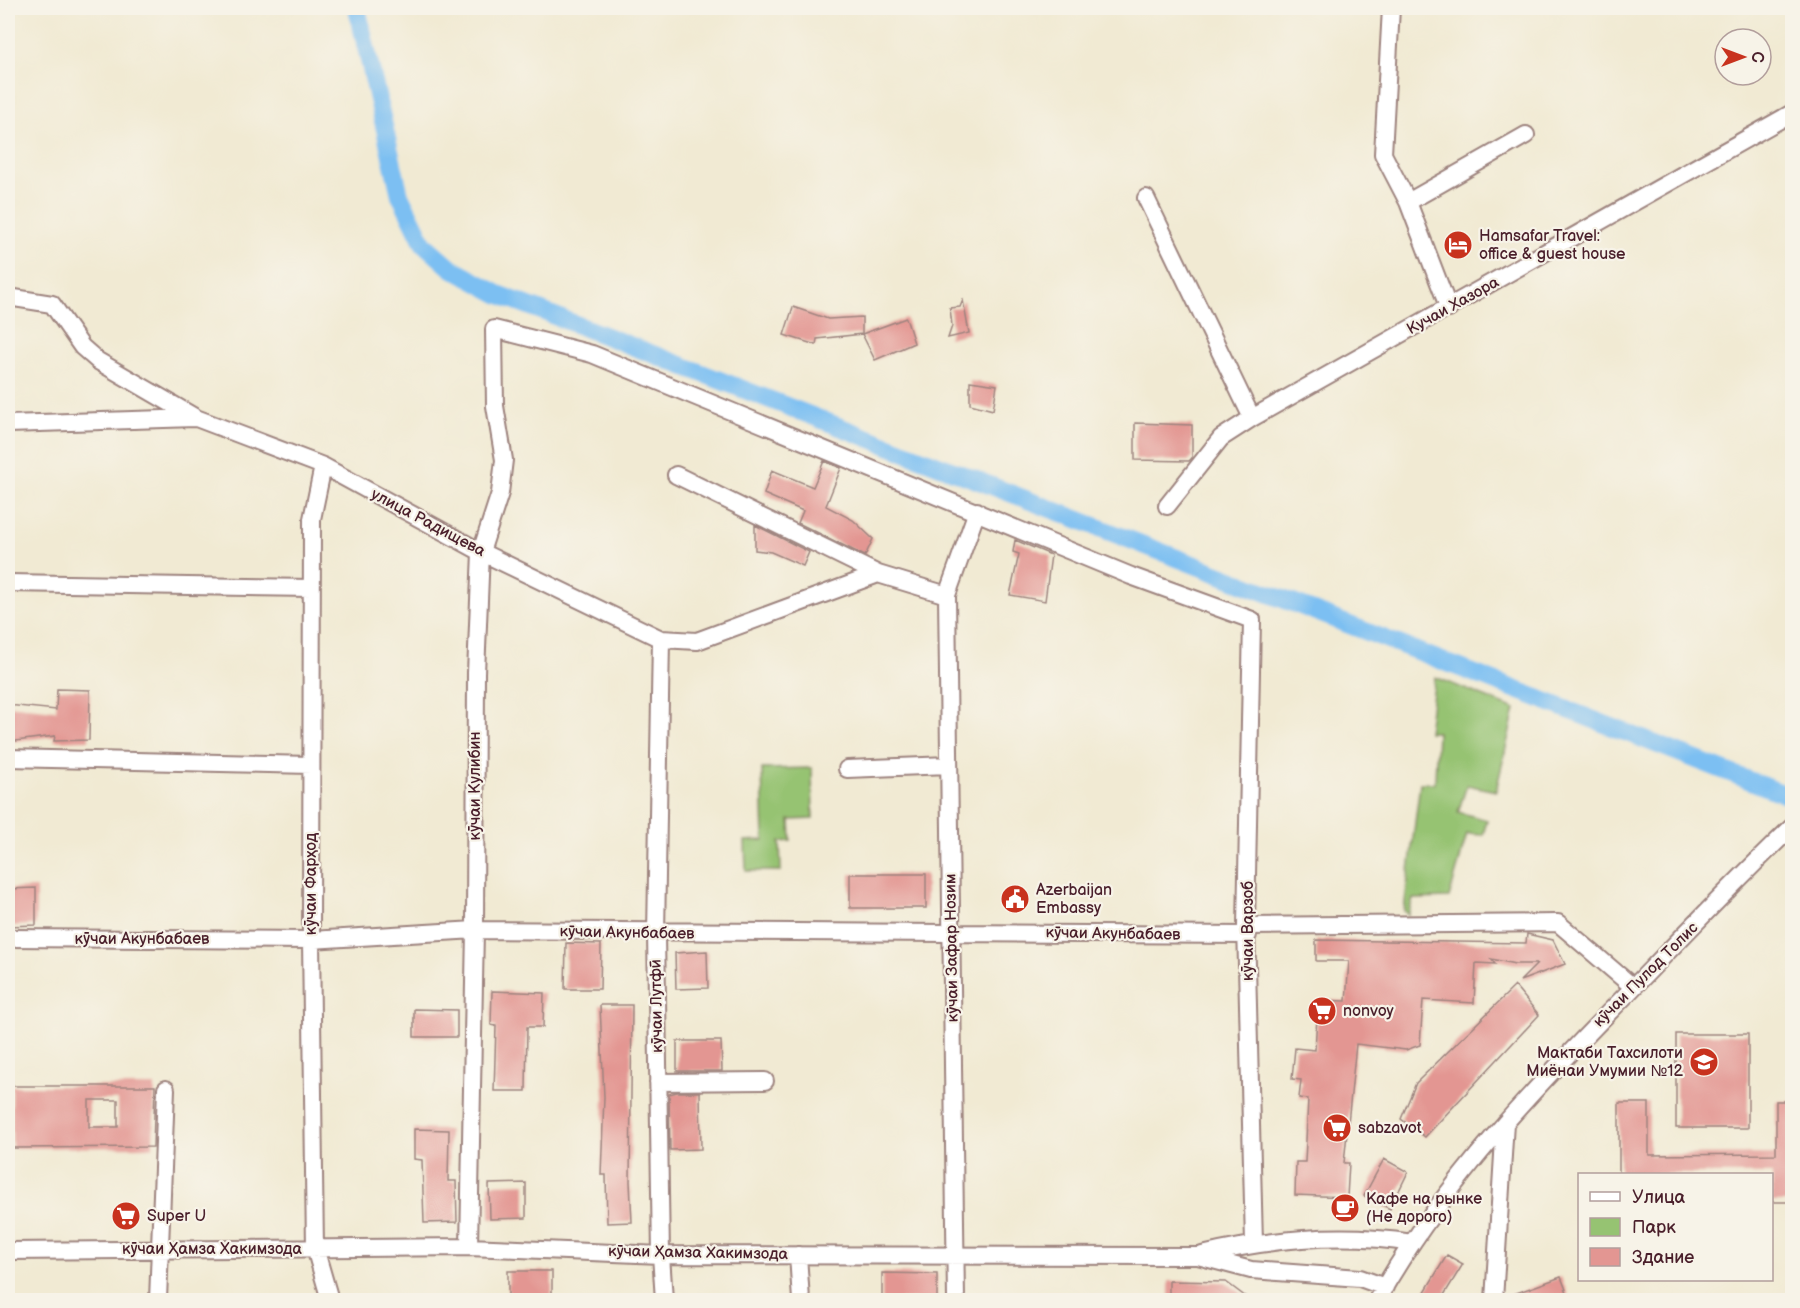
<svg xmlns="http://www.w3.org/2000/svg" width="1800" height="1308" viewBox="0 0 1800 1308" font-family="'Balsamiq Sans',sans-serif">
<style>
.green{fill:#96c372;stroke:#70714e;stroke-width:1.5}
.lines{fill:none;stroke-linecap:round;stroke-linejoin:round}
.canal{stroke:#7bbff2;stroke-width:18}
.building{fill:#e39692;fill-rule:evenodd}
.minor-casing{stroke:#9e847f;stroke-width:20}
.minor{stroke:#fff;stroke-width:16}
.labels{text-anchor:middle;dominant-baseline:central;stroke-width:4.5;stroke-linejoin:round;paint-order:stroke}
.poi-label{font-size:16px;fill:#4a1f2b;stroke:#f7f3e8;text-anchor:start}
.street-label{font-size:16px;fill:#4a1f2b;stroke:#f7f3e8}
</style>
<rect width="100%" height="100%" fill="#f7f3e8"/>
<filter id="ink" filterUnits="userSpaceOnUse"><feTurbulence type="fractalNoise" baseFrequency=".0167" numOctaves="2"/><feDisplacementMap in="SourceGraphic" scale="12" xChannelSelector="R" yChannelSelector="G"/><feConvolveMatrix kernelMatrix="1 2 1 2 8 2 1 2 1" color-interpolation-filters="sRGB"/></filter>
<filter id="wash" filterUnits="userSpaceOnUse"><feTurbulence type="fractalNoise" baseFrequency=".008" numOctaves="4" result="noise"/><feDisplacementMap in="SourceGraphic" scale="24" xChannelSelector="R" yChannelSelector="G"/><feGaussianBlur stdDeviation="1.35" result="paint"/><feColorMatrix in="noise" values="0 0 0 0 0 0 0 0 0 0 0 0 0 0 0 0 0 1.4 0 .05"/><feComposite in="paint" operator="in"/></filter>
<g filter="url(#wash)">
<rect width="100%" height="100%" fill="#f1ead3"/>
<path class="green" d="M1435,677l80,32 -19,82 -29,-6 -9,27 29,8 -4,15 -16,-1 -18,64 -36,1 -5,16 -4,-4 16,-128h15l2,-51h-9z
M812,768l1,51 -23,1 1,21 -11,1 1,29h-35l-1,-30 19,-1 -2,-71z"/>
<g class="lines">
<path class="canal" d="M357,8l43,187 24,49 27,24 47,26 1294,503"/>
</g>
<g id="blocks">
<path class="building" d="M963,300l6,33 -21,5 4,-12 -2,-18 10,-1z
M793,307l35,12 34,-2v17l-45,5 -1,6 -32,-10z
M906,318l8,25 -39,17 -13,-26z
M970,381l27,4 -4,25 -23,-6z
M1135,423l57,2v33l-3,3 -54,-1z
M824,461l17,7 -15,38 27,14 20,19 -8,17 -67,-33 5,-12 -39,-17 8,-24 41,17z
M755,525l54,27 -6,14 -32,-14 -16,-2z
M1015,540l36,15 -6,46 -35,-6 9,-41 -6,-2z
M57,689l33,1 -1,50 -35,1 1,-5 -47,6v-37l48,5z
M850,874h76v34h-76z
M36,888v37l-28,1v-37z
M1527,934l26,6 12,24 -45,17 17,-17h-22l-24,-5 4,5 -19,-1 -2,40 -51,-3 -3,45 -14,5 -50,-6 -12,119h5l-2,34 -52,-2 1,-33h9l3,-63 -9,-1 2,-18 -9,-1 3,-31 20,2 3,-50 28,1 3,-40h-33v-21l210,3z
M566,943l35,1 -1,45h-35z
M707,951l1,37 -32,1 -1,-36z
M1515,986l24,29 -114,122 -24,-18 15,-36z
M492,991l52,2 -1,34h-16l-1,64h-32l2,-65 -5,-1z
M600,1005h32l-2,177 2,40 -25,1 -1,-48h-5l3,-78z
M414,1009l43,1v27h-43z
M1676,1034h72v94h-72z
M677,1041h44l1,30h-45z
M12,1086h143l-2,61 -141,1zM89,1100h29v27h-29z
M677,1092h23l1,57 -31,1 -1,-56z
M1776,1101h16v101h-20v-28h-153v-71h30v52l127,-1z
M414,1129l35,1 -1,51h8l1,41 -33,1 -2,-63 -8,-1z
M1384,1159l24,13 -18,37 -26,-13z
M526,1183v35l-36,1 -1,-35z
M1447,1255l16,9 -22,36h-21z
M508,1271h44v29h-44z
M882,1273l55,1v26h-55z
M1561,1277l9,23h-66l1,-3z
M1169,1281l57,1 24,18h-81z"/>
</g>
</g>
<g filter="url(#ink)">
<use href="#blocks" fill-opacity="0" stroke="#9e847f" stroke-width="1.5"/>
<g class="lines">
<g class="minor-casing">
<path id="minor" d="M1391,8l-8,146 25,48 41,107
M1146,198l106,220
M1408,202l118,-67
M8,297l44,7 30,43 16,14 98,57 127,48 158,86 180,87 36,2 181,-67
M8,424l187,-6
M323,466l-11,53 -1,421 4,308 15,52
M676,475l202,99 69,21
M1167,506l54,-68 31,-20 540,-305
M8,583l303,5
M661,639l-5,295 5,321 3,45
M8,758l303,7
M847,769l102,-4
M1246,926l312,-3 75,64
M8,938l303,2 164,-10 773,5
M658,1082l107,-1
M469,1247l6,-317 1,-257 5,-121 19,-59 4,-33 -9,-54 -1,-77 98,25 539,222 121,44 -6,306 8,317
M8,1251l461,-4 192,8 537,1 53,14 109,8 25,9
M798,1255l3,45
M1202,1255c68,-16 141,-23 210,-12
M158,1300l8,-211
M956,1300l-9,-705 30,-84
M1377,1300c65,-116 159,-214 252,-308 54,-56 107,-112 163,-165
M1494,1300l11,-177"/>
</g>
<use href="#minor" class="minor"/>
</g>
</g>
<defs>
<g id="hotel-disc" transform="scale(1.5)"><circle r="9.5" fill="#c8321e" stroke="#f7f3e8"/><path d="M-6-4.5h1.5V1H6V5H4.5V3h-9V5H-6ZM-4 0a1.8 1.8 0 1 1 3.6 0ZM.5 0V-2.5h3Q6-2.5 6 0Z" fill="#fff"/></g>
<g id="civic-disc" transform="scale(1.5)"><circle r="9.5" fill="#c8321e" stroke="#f7f3e8"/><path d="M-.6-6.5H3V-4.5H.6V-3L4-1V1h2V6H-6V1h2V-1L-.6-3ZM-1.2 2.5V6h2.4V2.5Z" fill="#fff"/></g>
<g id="supermarket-disc" transform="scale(1.5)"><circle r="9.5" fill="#c8321e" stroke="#f7f3e8"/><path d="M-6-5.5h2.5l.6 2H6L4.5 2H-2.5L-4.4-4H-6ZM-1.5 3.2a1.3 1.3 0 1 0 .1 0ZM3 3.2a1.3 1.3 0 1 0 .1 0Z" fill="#fff"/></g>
<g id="school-disc" transform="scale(1.5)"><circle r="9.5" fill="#c8321e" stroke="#f7f3e8"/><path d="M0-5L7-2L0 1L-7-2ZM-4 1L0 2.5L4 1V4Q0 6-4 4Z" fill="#fff"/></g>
<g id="cafe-disc" transform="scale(1.5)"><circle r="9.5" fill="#c8321e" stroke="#f7f3e8"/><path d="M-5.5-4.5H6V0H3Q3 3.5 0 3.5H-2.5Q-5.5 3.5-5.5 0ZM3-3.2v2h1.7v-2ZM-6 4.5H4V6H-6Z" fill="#fff"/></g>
</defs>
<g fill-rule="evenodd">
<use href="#hotel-disc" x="1458" y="245"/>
<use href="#civic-disc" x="1015" y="899"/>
<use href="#supermarket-disc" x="1322" y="1011"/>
<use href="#school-disc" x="1704" y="1062"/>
<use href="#supermarket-disc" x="1337" y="1128"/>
<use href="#cafe-disc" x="1345" y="1208"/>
<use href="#supermarket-disc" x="126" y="1216"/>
</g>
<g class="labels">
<g class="poi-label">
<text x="1479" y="236">Hamsafar Travel:<tspan x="1479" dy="18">office &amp; guest house</tspan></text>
<text x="1036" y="890">Azerbaijan<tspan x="1036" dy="18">Embassy</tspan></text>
<text x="1343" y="1011">nonvoy</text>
<text x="1683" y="1053" text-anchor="end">Мактаби Тахсилоти<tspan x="1683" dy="18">Миёнаи Умумии №12</tspan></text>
<text x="1358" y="1128">sabzavot</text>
<text x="1366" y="1199">Кафе на рынке<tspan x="1366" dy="18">(Не дорого)</tspan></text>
<text x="147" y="1216">Super U</text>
</g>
<g class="street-label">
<text transform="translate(1453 306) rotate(-29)">Кучаи Хазора</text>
<text transform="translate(428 523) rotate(28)">улица Радищева</text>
<text transform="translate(475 786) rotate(-90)">кӯчаи Кулибин</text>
<text transform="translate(311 884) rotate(-90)">кӯчаи Фарҳод</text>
<text transform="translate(1248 931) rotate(-90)">кӯчаи Варзоб</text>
<text transform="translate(627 933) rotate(1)">кӯчаи Акунбабаев</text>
<text transform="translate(1113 934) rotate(1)">кӯчаи Акунбабаев</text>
<text x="142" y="939">кӯчаи Акунбабаев</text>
<text transform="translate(952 948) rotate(-91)">кӯчаи Зафар Нозим</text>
<text transform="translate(1646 975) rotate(-45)">кӯчаи Пулод Толис</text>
<text transform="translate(657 1006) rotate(-91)">кӯчаи Лутфӣ</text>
<text x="212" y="1249">кӯчаи Ҳамза Хакимзода</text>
<text transform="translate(698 1253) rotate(1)">кӯчаи Ҳамза Хакимзода</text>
</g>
</g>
<rect width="1800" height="1308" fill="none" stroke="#f7f3e8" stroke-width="30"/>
<rect x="1578" y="1173" width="195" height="108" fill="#f7f3e8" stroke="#b29e9c" stroke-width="1.5"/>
<rect x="1590" y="1192" width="30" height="9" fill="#ffffff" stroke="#b29e9c" stroke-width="1.5"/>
<text x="1632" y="1203" font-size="18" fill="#4a1f2b">Улица</text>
<rect x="1590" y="1218" width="30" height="18" fill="#96c372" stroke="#b29e9c" stroke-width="1.5"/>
<text x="1632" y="1233" font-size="18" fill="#4a1f2b">Парк</text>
<rect x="1590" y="1248" width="30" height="18" fill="#e39692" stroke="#b29e9c" stroke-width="1.5"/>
<text x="1632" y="1263" font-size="18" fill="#4a1f2b">Здание</text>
<g transform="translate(1743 57) rotate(90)"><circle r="28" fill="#f7f3e8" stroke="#b29e9c" stroke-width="1.5"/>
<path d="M0-4.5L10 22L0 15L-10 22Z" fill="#c8321e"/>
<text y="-9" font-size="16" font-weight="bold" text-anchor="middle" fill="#4a1f2b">С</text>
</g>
</svg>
